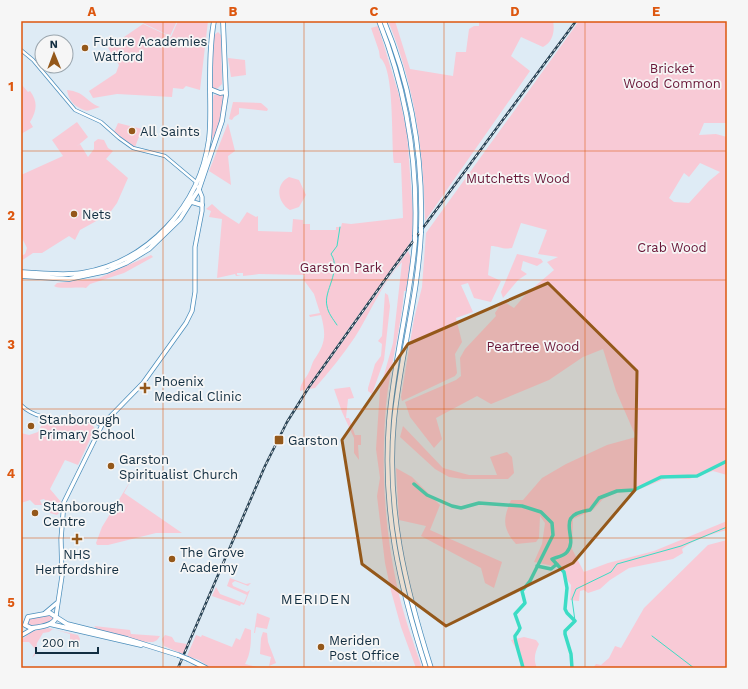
<svg xmlns="http://www.w3.org/2000/svg" width="748" height="689" viewBox="0 0 748 689" font-family="'Work Sans',sans-serif">
<style>
.green{fill:#f8cad6;fill-rule:evenodd}
.lines{fill:none;stroke-linecap:round;stroke-linejoin:round}
.stream{stroke:#3bdcc5;stroke-width:1}
.river{stroke:#3bdcc5;stroke-width:3.5}
.minor-casing{stroke:#4d8fbc;stroke-width:4}
.major-casing{stroke:#4d8fbc;stroke-width:5}
.highway-casing{stroke:#4d8fbc;stroke-width:5.5}
.minor{stroke:#fff;stroke-width:2.5}
.major{stroke:#fff;stroke-width:3.5}
.highway{stroke:#fff;stroke-width:4}
.rail-casing{stroke:#294355;stroke-width:2.5}
.rail{stroke:#f6f6f6;stroke-width:1;stroke-dasharray:3;stroke-linecap:butt}
.highway-bridge-casing{stroke:#4d8fbc;stroke-width:5.5;stroke-linecap:butt}
.highway-bridge{stroke:#fff;stroke-width:4}
.marked{fill:#94581a;fill-opacity:0.2;stroke:#94581a;stroke-width:3;stroke-linejoin:round}
.grid{fill:none;stroke:#dd570f;stroke-width:1;stroke-opacity:0.55}
.poi-dot{fill:#94581a;stroke:#f6f6f6;stroke-width:1.5}
.labels{text-anchor:middle;dominant-baseline:central;stroke-width:3.5;stroke-linejoin:round;paint-order:stroke}
.poi-label{font-size:13px;fill:#122e41;stroke:#f6f6f6;text-anchor:start}
.park-label{font-size:13px;fill:#681637;stroke:#f6f6f6}
.neighbourhood-label{font-size:14px;letter-spacing:1px;fill:#122e41;stroke:#f6f6f6}
.neatline{fill:none;stroke:#dd570f;stroke-width:1.5}
.grid-label{font-size:13px;text-anchor:middle;font-weight:bold;fill:#dd570f}
</style>
<rect width="100%" height="100%" fill="#deebf5"/>
<path class="green" d="M144,21h33l-7,15 -27,-13z
M178,21h30l-8,69 -14,-4 -3,3 -10,-1 -1,9 -55,-3 -24,4 -4,-7 27,-18 3,-8 -11,-17 35,-24 28,13z
M395,21l15,48 43,7 3,-24h10l3,-23 5,-3h5v-5h74c2,10 0,21 -10,26l-22,-10 -10,19 19,15 -105,150c-1,-69 -10,-134 -36,-198z
M579,21h148v102h-23l-5,12 17,-1 11,3v338l-14,-4 -24,8 -22,-1 -32,13 -19,2 -13,6 -10,11 -20,9 -1,30 12,23 24,-9 46,-12 73,-30v9c-15,4 -33,9 -45,19l1,4 -10,6 -44,9 -19,12 -10,9 -12,4 -4,-3 -4,1 -1,10 -9,-1 1,-15 -13,-18 -24,-5 8,-18 3,-21 -5,-7 -1,22 -3,4 -20,2c-14,-16 -13,-25 -5,-44h12l19,-22 24,-14 41,-19 29,-8 -20,-46 -13,-42 -20,8 -34,23 -58,24 -14,-8 -41,22 6,21 -8,9 -24,-31 -5,-15 51,-22 5,-4 -1,-18 5,-9 31,-33 -1,-3 8,-12 11,7 12,-14 28,-24 -7,-8 11,-5 -20,-3 9,-24 -26,-7 -9,25c-9,2 -13,-2 -21,-2l-3,29 13,6 -10,21 -17,-4 -6,-15 -7,2 12,27 -17,6 6,24 -7,12 2,19 -2,3 -53,25 -1,-4 13,-78 8,-32 4,-54zM700,163l20,9 -11,9 -20,22 -15,-1 -5,-4 15,-25 5,4z
M378,26l21,69 8,38 6,81 -1,25 -5,9 -56,77 -44,64 -7,2c0,-7 5,-12 8,-17 3,-5 4,-11 6,-14 12,-17 12,-25 7,-45l-11,2 -1,-2 11,-2 -6,-19 -11,-15 2,-4 -46,-1 -16,2v-3h-6v2l4,1h-5l-1,-2 -18,4 5,-59 -13,-2 2,-6 -5,-2 6,-5 10,9 17,11 8,-12 9,5 2,-1v15l34,1 1,-13 10,1v4h7v6h26v-3h5l1,-4 9,1 52,-6 -2,-55h-7c-3,-20 1,-95 -14,-105l-1,-7 -8,-23z
M218,32l3,3 1,49 -6,6 -4,-1 2,-54z
M228,58l17,2 1,15 -15,2z
M21,81l1,4 6,7 2,-1c8,11 7,19 0,31l3,5 -12,7z
M67,90c19,2 19,12 33,17l-13,4c-12,-4 -18,-9 -20,-21z
M219,94l4,1 -2,25 -9,20c0,-8 0,-41 2,-45z
M233,102l28,1 7,6 -1,2 -28,-3v6l-5,3 -2,3 -3,-1z
M77,122l11,15 -12,10 4,-3 8,13 6,-8v-7l4,-3 6,1 4,8 5,3 -7,8 22,19 -11,25 -8,11 -29,16 -5,10 -6,-4 -27,17h-9l-12,8v-5l4,-2 2,-6 -6,-12v-61l42,-19 -11,-16z
M118,123l24,6 -7,18 -21,-15z
M228,123l7,28 -7,5 3,29 -22,-14z
M289,177l10,3 7,15 -7,12 -9,3c-12,-7 -16,-25 -1,-33z
M408,251l3,6 -5,34h-2c-3,38 -14,75 -18,114 -5,61 -2,121 11,181 6,28 16,55 25,82h-6l-15,-41 -10,-36 -6,-28 -8,-67 3,-18 -4,-29 4,-60 13,-46 9,-81c-21,22 -31,50 -47,75 -12,18 -26,35 -40,51l-6,1z
M517,254l24,5 2,3 -6,4 -14,-5 -2,9 6,4 -9,6 -15,18 -2,-6z
M151,255l2,2 -29,16 -34,11 -4,4c-8,-2 -26,2 -32,-2l3,-3 42,-5z
M385,293l3,2 2,11 -6,54 -12,34 -4,-3v-3l7,-24 6,-8 1,-12 -4,-3 4,-5z
M350,387l4,11 -6,1 -2,19h3l6,17h6v10h-3l1,15 -5,-7v-15l-12,-26 -8,-23z
M44,420l47,3 4,6 -17,36 -13,-5 -15,29 11,13 -2,11 -2,2 -7,-2 1,-7 -7,-7 -4,1 2,5h-7l-5,-5 -9,3v-70l8,2 9,-3z
M403,426l40,42 26,7h28l-7,-18 17,-5 5,5 2,16 -6,6h-45l-14,-2 -14,-8 -35,-32z
M396,468l16,9 28,28 -10,25 72,32 -8,26 -9,-5 -4,-15 -60,-32 5,-10 -27,-6z
M131,480l-7,13 58,40h-26l-48,12h-11l-1,-2 6,-16z
M727,540v128h-134l3,-4 5,1 8,-7 6,-12 6,2 23,-40 64,-63z
M230,578l16,6 5,-1 -3,3 -13,-5 -3,2 1,3 14,6 3,-2 -6,15 -3,-1 -1,2 -28,-10 4,-9 4,7 24,9 3,-8 -20,-9z
M257,613l13,5 -3,11 -11,-2 -1,6h-1z
M50,614l4,3 -2,5 -21,5 -4,-1 2,-7z
M94,626l36,4 1,4 29,2c-2,3 -3,5 -7,6 -15,1 -40,-9 -55,-12z
M48,628l30,7 2,4 -2,6 -8,-1v-10l-17,-5 -4,3 -6,1 -6,10 -2,12 -3,3 4,-8 -7,-8h-7l-1,-2 12,-9z
M245,628l6,2c0,13 0,23 -6,34l16,4h-50l-12,-8 -12,-4 9,-21 5,2 1,-2 30,12 4,-9 4,2z
M263,632l4,1 1,9 8,21 -7,3 2,-9 -11,-3 1,-16z
M165,635l7,2 3,5 12,2 -4,10 -19,-8 -2,-7z
M524,637l12,3 3,4c-4,8 -6,16 -2,24h-16l-3,-16 -7,-12z"/>
<g class="lines">
<path class="stream" d="M337,325c-4,-6 -9,-12 -10,-19 -4,-15 15,-35 4,-52l6,-8 3,-19
M575,621l-3,-22 4,-10 35,-17 6,-8 64,-18 46,-19
M652,636l42,32"/>
<path class="river" d="M414,484l13,11 25,11 9,2 18,-5 43,3 19,6 11,11 1,12 -23,46 -8,10 3,12 -10,11 5,14c-1,3 -3,5 -5,8 -1,3 7,26 8,32
M537,566l14,3 6,-5
M572,668l-1,-14 -6,-20v-3l10,-10 -8,-8 -2,-4 2,-21 -3,-16 -12,-13c5,-2 12,-3 15,-7 13,-15 -15,-37 23,-42l9,-12 18,-7 17,-1 27,-13 36,-1 30,-15"/>
<g class="minor-casing">
<path id="minor" d="M21,50l12,10 42,50 26,12 18,16 14,10 32,8 31,26
M21,405c22,22 55,8 81,20"/>
</g>
<g class="major-casing">
<path id="major" d="M45,613l13,-11
M56,616l6,-40 -1,-37 3,-37 38,-77 41,-42 43,-60 6,-12 3,-19v-45l7,-36v-14l-4,-10
M22,635l12,-7"/>
</g>
<g class="highway-casing">
<path id="highway" d="M379,21c27,68 39,140 36,214
M384,21c27,65 39,136 37,206
M210,89l10,4 6,-1
M192,202l10,3
M421,233c-3,63 -21,125 -27,188 -8,87 11,165 37,247
M415,241c-5,61 -21,119 -26,180 -7,89 10,163 37,247
M21,272c20,1 41,4 61,1 66,-11 118,-67 127,-134 2,-17 1,-34 1,-51 0,-23 0,-45 4,-67
M21,276l48,3 38,-8 19,-8 23,-14 31,-30 19,-30 23,-68 4,-26 -3,-74
M50,613l6,4c-2,9 -17,10 -25,11l-6,-3 3,-8z
M56,617l11,7 60,15 51,16
M50,624l91,21
M188,659l18,9"/>
</g>
<use href="#minor" class="minor"/>
<use href="#major" class="major"/>
<use href="#highway" class="highway"/>
<g class="rail-casing">
<path id="rail" d="M178,668l87,-202 22,-44 22,-35 85,-120 182,-246"/>
</g>
<use href="#rail" class="rail"/>
<g class="highway-bridge-casing">
<path id="highway-bridge" d="M421,233v-6
M415,241v-6
M178,655l10,4"/>
</g>
<use href="#highway-bridge" class="highway-bridge"/>
</g>
<path class="marked" d="M548,283l89,88 -2,119 -62,73 -127,63 -84,-62 -20,-124 66,-96z"/>
<path class="grid" d="M163,21v647M304,21v647M444,21v647M585,21v647M21,151h706M21,280h706M21,409h706M21,538h706"/>
<g class="poi-dot">
<circle cx="85" cy="48" r="4"/>
<circle cx="132" cy="131" r="4"/>
<circle cx="74" cy="214" r="4"/>
<path d="M143 382h4v4h4v4h-4v4h-4v-4h-4v-4h4z"/>
<circle cx="31" cy="426" r="4"/>
<rect x="274" y="435" width="10" height="10" rx="2"/>
<circle cx="111" cy="466" r="4"/>
<circle cx="35" cy="513" r="4"/>
<path d="M75 533h4v4h4v4h-4v4h-4v-4h-4v-4h4z"/>
<circle cx="172" cy="559" r="4"/>
<circle cx="321" cy="647" r="4"/>
</g>
<g class="labels">
<g class="poi-label">
<text x="93" y="41">Future Academies<tspan x="93" dy="15">Watford</tspan></text>
<text x="140" y="131">All Saints</text>
<text x="82" y="214">Nets</text>
<text x="154" y="381">Phoenix<tspan x="154" dy="15">Medical Clinic</tspan></text>
<text x="39" y="419">Stanborough<tspan x="39" dy="15">Primary School</tspan></text>
<text x="288" y="440">Garston</text>
<text x="119" y="459">Garston<tspan x="119" dy="15">Spiritualist Church</tspan></text>
<text x="43" y="506">Stanborough<tspan x="43" dy="15">Centre</tspan></text>
<text x="180" y="552">The Grove<tspan x="180" dy="15">Academy</tspan></text>
<text x="77" y="554" text-anchor="middle">NHS<tspan x="77" dy="15">Hertfordshire</tspan></text>
<text x="329" y="640">Meriden<tspan x="329" dy="15">Post Office</tspan></text>
</g>
<g class="park-label">
<text x="672" y="68">Bricket<tspan x="672" dy="15">Wood Common</tspan></text>
<text x="518" y="178">Mutchetts Wood</text>
<text x="672" y="247">Crab Wood</text>
<text x="341" y="267">Garston Park</text>
<text x="533" y="346">Peartree Wood</text>
</g>
<g class="neighbourhood-label">
<text x="316" y="599">MERIDEN</text>
</g>
</g>
<rect width="748" height="689" fill="none" stroke="#f6f6f6" stroke-width="44"/>
<g transform="translate(54 54) rotate(359)"><circle r="19" fill="#f6f6f6" stroke="#9ba6ae"/>
<path d="M0-3L7 15L0 10L-7 15Z" fill="#94581a"/>
<text y="-6" font-size="11" font-weight="bold" text-anchor="middle" fill="#122e41">N</text>
</g>
<path d="M36 647v6h62v-6" fill="none" stroke="#122e41" stroke-width="2"/>
<text x="42" y="647" font-size="12" fill="#122e41" stroke="#f6f6f6" stroke-width="3" paint-order="stroke">200 m</text>
<rect x="22" y="22" width="704" height="645" class="neatline"/>
<g class="grid-label">
<text x="92" y="16">A</text>
<text x="233" y="16">B</text>
<text x="374" y="16">C</text>
<text x="515" y="16">D</text>
<text x="656" y="16">E</text>
<text x="11" y="91">1</text>
<text x="11" y="220">2</text>
<text x="11" y="349">3</text>
<text x="11" y="478">4</text>
<text x="11" y="607">5</text>
</g>
</svg>
